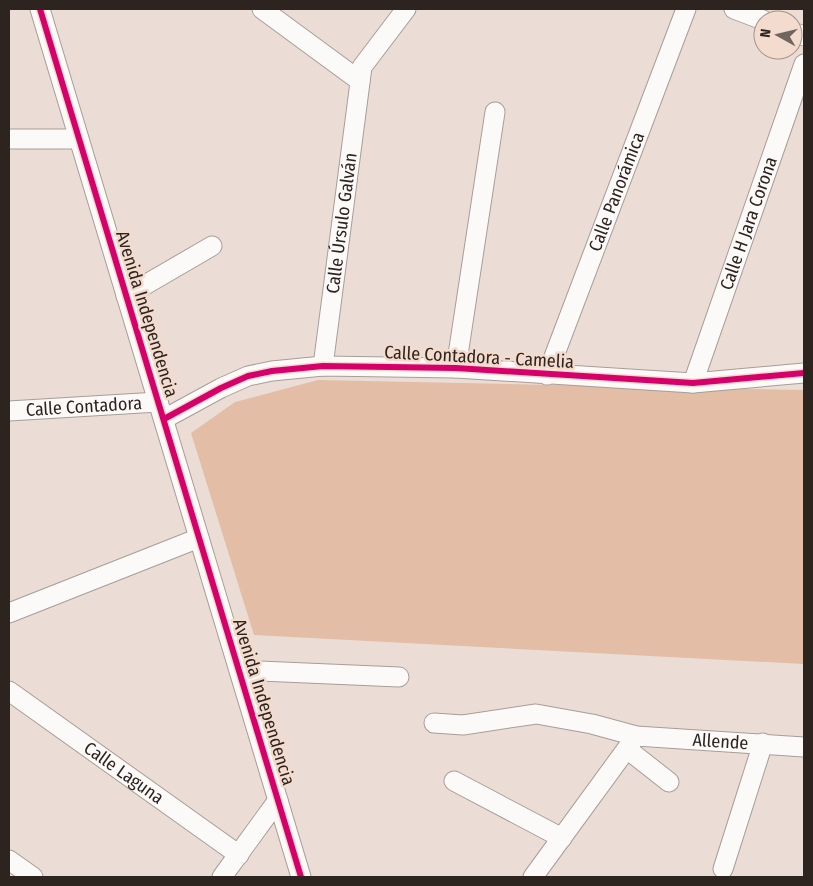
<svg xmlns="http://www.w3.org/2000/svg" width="813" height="886" viewBox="0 0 813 886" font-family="'Fira Sans Condensed',sans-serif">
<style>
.green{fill:#e3bda6}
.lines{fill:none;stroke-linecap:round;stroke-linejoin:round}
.minor-casing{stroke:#a79d97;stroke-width:21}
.minor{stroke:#fcfaf9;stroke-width:19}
.cycleway-casing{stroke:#f3dbcd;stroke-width:9}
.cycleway{stroke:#d6006c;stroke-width:6}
.labels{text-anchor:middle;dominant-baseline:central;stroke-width:5;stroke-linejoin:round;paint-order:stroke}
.street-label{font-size:18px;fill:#2d241f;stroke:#f3dbcd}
</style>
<rect width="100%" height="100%" fill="#ebddd5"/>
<path class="green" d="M318,380l486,10v274l-550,-29 -63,-202 44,-31z"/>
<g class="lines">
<g class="minor-casing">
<g id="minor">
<path d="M40,9l261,868"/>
<path d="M262,9l98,72"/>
<path d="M734,9l29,11"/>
<path d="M793,32l11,4"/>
<path d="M9,139h70"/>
<path d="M126,296l86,-50"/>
<path id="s1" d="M323,366l39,-299 44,-58"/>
<path d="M456,368l39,-256"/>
<path id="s2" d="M547,375l139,-366"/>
<path id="s3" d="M693,383l111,-319"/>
<path id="s4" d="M9,411l149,-9"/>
<path d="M164,419l57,-31 27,-12 24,-5 51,-5 133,2 237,15 111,-10"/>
<path d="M9,613l190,-75"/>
<path d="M239,670l160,7"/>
<path id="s5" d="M9,691l230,164"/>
<path id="s6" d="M434,723l29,2 73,-11 56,10 44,12 168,11"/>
<path d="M627,749l42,33"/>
<path d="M454,781l108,57"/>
<path d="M9,860l24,17"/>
<path d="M723,869l40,-126"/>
<path d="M222,877l56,-77"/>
<path d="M533,877l103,-141"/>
</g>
</g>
<use href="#minor" class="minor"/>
<g class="cycleway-casing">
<path id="cycleway" d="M40,9l261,868
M164,419l57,-31 27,-12 24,-5 51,-5 133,2 237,15 111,-10"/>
</g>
<use href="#cycleway" class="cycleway"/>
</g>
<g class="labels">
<g class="street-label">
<text stroke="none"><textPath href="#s2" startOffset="196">Calle Panorámica</textPath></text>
<text stroke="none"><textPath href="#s1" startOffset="144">Calle Úrsulo Galván</textPath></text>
<text stroke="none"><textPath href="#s3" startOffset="169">Calle H Jara Corona</textPath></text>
<text transform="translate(147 314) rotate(73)">Avenida Independencia</text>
<text transform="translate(479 357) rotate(3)">Calle Contadora - Camelia</text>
<text stroke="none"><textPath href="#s4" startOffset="75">Calle Contadora</textPath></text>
<text transform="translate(264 702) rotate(73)">Avenida Independencia</text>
<text stroke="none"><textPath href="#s6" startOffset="290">Allende</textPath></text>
<text stroke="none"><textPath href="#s5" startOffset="141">Calle Laguna</textPath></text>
</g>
</g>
<rect width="813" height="886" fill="none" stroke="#2d241f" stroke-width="20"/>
<g transform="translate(778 35) rotate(278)"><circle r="24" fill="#f3dbcd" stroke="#a49287"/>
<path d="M0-4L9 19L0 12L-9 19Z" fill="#70655f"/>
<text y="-8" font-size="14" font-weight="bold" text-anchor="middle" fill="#2d241f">N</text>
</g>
</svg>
